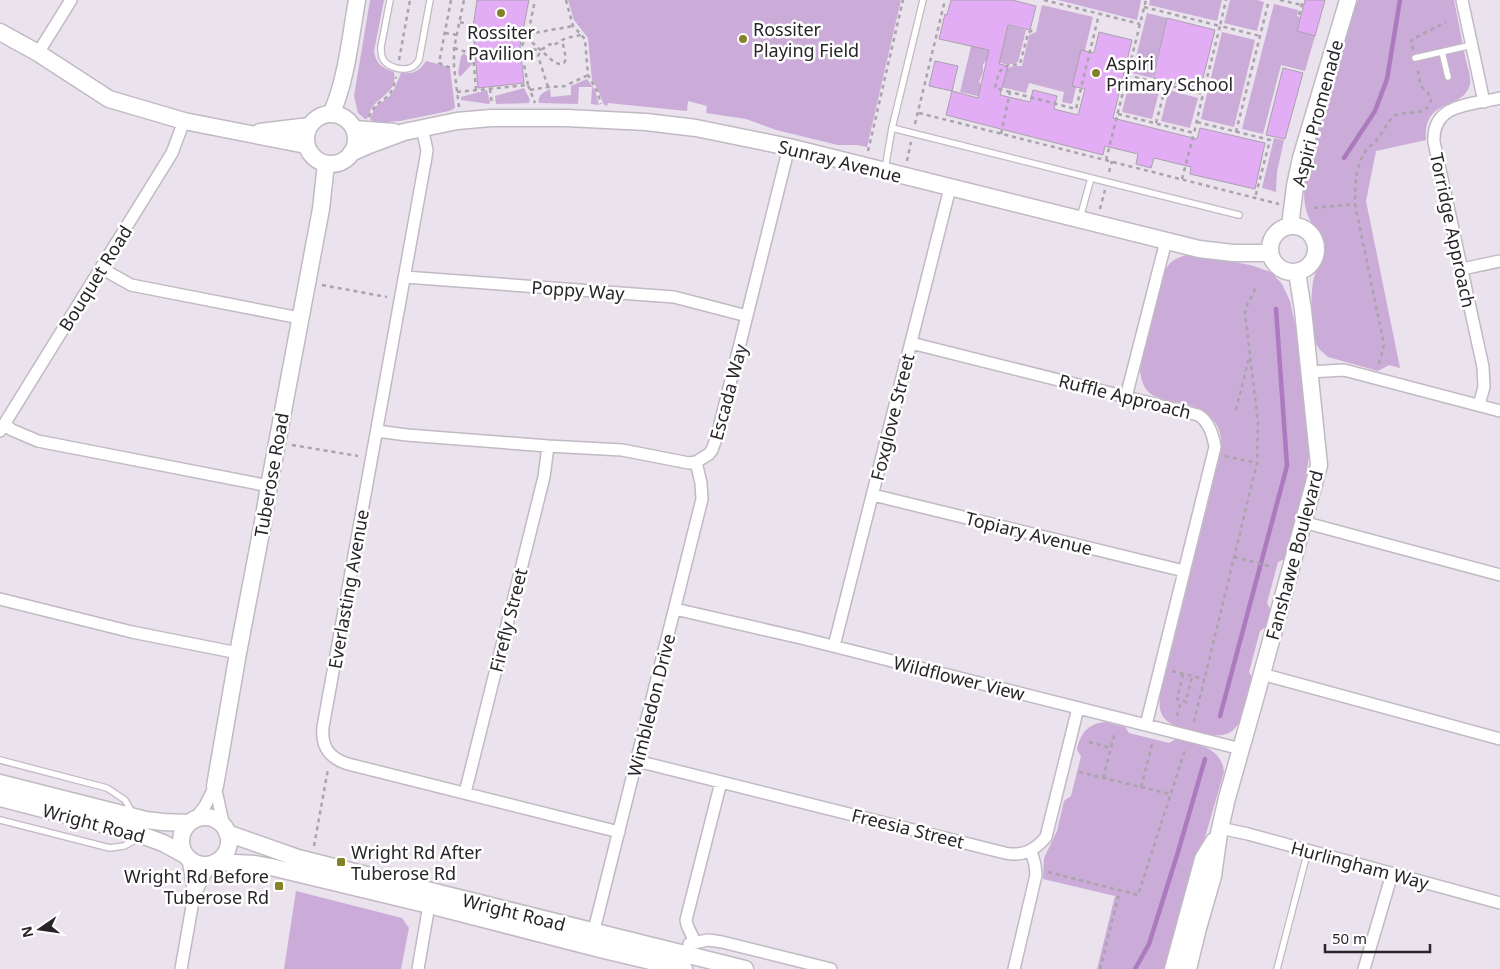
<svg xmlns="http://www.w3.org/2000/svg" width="1500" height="969" viewBox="0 0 1500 969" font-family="'Noto Sans',sans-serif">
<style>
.green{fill:#cbabd7}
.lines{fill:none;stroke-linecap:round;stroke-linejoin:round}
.stream{stroke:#ad7abf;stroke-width:4.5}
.building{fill:#e3adf6;stroke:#a8a1ab}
.lane-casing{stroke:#c1b9c3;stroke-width:8}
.street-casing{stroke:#c1b9c3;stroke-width:14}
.secondary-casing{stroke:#c1b9c3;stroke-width:19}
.path{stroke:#a9a3ab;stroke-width:2.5;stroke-dasharray:4 4;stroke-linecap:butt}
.lane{stroke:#fff;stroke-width:5.5}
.street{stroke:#fff;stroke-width:11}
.secondary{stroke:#fff;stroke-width:16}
.poi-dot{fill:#858129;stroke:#fff;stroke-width:2}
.labels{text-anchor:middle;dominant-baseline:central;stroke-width:5;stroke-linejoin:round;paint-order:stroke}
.poi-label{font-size:18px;fill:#282529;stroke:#fff;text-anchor:start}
.street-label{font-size:18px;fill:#282529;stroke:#fff}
</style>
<rect width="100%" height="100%" fill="#eae2ed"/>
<path class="green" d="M370,0h14l-10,51c2,13 8,17 20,21 3,18 -10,22 -20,33 -4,4 -5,9 -7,14h-2l-7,-6 -4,-17z
M568,0h333l-34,147 -10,-2h-19l-62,-15 -30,-11 -40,-6 1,-7 -19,-5 -1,10 -79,-8 -1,3 -3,-1 -6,-15 -6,-10 -4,-42 -14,-18z
M1058,0h83l-4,20z
M1150,0h72l-5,21 -68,-16z
M1230,0h27l7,2 -7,29 -33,-8z
M1358,0h96c4,20 8,41 12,61 2,7 5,16 4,23 -6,27 -47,12 -44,56l-50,11 -10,50 34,167 -11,-3 -11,6 -50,-14 -8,-7 -4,-6c-4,-19 -6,-42 -3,-62 2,-11 8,-22 8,-34 0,-12 -8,-21 -13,-32 -6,-16 -4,-33 -1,-50l39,-136z
M1274,4l24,6 -1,6 3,1 -3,14 18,5 -10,35 -24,-6 -18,69 -21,-5z
M1042,5l51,12 -21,87 -10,-2 2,-10 -35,-9 -3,10 -25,-6 3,-17 9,-4h9l7,-31 7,-3z
M1147,13l20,5 -15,60 -20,-5z
M978,18l48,12 -8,32 -10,3 -18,-5 -4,1 -3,3v8l-4,10 2,3c11,4 19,6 23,17l-44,-10z
M1222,32l33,8 -21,87 -33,-8z
M464,53l9,10 -13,14 -2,-4 3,-17z
M426,61l16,4 8,3 5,40 -6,3 -49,10 -26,2 -4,-4 5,-12 13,-9 5,-6 8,-19c12,1 18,-1 25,-12z
M587,79l8,11 4,15 -8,-1 1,-17h-13l-1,17 -39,-1c-2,-8 5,-11 11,-14l1,8 20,-2v-9z
M1130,80l30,8 -8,31 -30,-7z
M524,88l6,12 -1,3 -33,1 -1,-8z
M487,90l3,12 -1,2 -28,-4v-3z
M1169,90l29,8 -8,30 -29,-7z
M1274,138l10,2 -7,32 -1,20 -14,-4z
M1192,254l58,11 21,7 11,12 8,17 6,27 13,128 -4,26 -20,77 -7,3 -11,41 4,7 -5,17 -6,4 -11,41 3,5c-3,14 -7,41 -17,51 -3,4 -8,6 -13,7 -12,2 -46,-7 -55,-14 -8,-7 -8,-16 -7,-25l61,-245c1,-11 0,-21 -7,-30 -14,-20 -40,-16 -60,-25 -10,-5 -13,-16 -14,-26l24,-98c6,-12 15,-16 28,-18z
M1105,722l20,5 4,6 40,10 7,-4c21,6 45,7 48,33l-28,96 -28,101h-71l18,-73 -72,-17 1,-21 13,-27 7,-30 7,-5 10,-40 -4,-6c3,-17 11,-26 28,-28z
M296,891l106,27 7,10 -8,41h-117z"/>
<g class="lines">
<path class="stream" d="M1344,158l31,-47 12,-32 13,-79
M1220,716l67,-250 -11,-157
M1135,969l14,-25 29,-92 27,-93"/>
</g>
<path class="building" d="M477,0h52l-9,46 4,37 -46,5 -5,-61z
M951,0h61l24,6 -6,24 -22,-5 -9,39 9,2 -8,29 30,7 3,-12 24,6 -3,13 24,6 7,-26 -13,-3 9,-36 13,3 5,-21 33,8 -19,78 84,21 3,-11 65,15 -10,46 -65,-15 1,-7 -37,-9 -3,10 -15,-4 2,-10 -33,-8 -2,9 -157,-40 6,-24 26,7 11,-48 -50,-11 6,-25 2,1z
M1305,0h20l-10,36 -18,-5z
M1167,18l48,12 -15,60 -47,-12z
M935,61l23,5 -6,25 -23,-5z
M1283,68l20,5 -18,66 -19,-4z"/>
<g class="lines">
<g class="lane-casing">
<path id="lane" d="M390,0l-9,47c0,4 0,9 2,12 4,8 19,12 27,9 4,-1 7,-5 9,-8l11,-60
M1442,52l6,25
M1415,58l57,-13
M892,128l199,50 -11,40
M885,169l7,-41 31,-128
M1091,178l148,37
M0,760l107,28 18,12 8,14
M0,820l110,28 14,-2 15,-8
M1277,969l31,-119"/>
</g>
<g class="street-casing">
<path id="street" d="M1462,0l22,102
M38,53l33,-53
M422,128l5,22 -1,7 -103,570c-2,20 6,31 25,37l271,68
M101,268l30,17 169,33
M1462,269l38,-8
M405,277l269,20 73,19
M911,343l287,72c11,6 15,20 17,32l-69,278
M1309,372l35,-2 156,41
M1126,397l40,-156
M1479,405l5,-18 -1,-20 -49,-225c-2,-39 37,-37 66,-44
M4,424l8,6 26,11 231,45
M0,431l172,-278 12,-32
M377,431l30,4 141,11 74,4 67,13 7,-1 13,-8 3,-4 5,-14 72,-289
M873,495l311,76
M1303,522l197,53
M0,599l132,33 106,21
M675,609l126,29 440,111
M834,646l116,-458
M1262,674l238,65
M637,761l368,92c18,4 30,-3 41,-16l32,-129
M215,786l9,41
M465,793l79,-316 4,-31
M194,820l11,-14 10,-20
M1220,828l28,6 252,69
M188,859l6,36
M592,938l110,-439 -1,-16 -5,-21
M695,942l-8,-17 -1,-5 35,-138
M689,944l19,-4 14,2 109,27
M181,969l13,-74 17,-31
M418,969l11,-64
M1014,969l22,-94 -1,-10 -4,-15
M1364,969l28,-95"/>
</g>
<g class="secondary-casing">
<path id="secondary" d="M0,32l38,21 71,46 75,22 122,24
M331,114c15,-31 20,-80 26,-114
M306 139a25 25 0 1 1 50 0a25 25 0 1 1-50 0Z
M354,129l40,3
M260,132l49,-6
M351,153l18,-8 35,-13 53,-11 34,-3h76l79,4 50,6 93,19 410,102 34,4h37
M1270 249a23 23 0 1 1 46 0a23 23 0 1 1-46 0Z
M1290,226l5,-40 6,-28 47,-158
M0,783l146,37 17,2 26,1
M215,786l23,-133 25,-131 6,-36 52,-277 5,-45
M0,798l136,35 27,10 22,12
M181 841a24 24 0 1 1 48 0a24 24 0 1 1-48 0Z
M227,833l71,25 447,111
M216,862l39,2 16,3 158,38 171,44 84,20
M1173,969l30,-110 11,-18
M1188,969l10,-41 15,-52 6,-43 8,-35 27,-95 65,-238 -16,-155 -6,-38"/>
</g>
<path class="path" d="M451,0l-12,63 9,4h6
M566,0l7,26 12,13 3,36 9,16 4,13
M1044,0l96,24
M1280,0l22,5
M1144,7l76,19 6,-26
M1299,15l4,-15
M460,22l64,18
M445,33l12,2
M528,34l45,-8
M526,37l28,25 5,2 5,-1 2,-4 -4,-20
M454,48l19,6 48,-5 20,1
M1413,50l-2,-10 35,-18
M399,60l11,-60
M1127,75l76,19 17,-68 40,10
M528,85l-7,-36 3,-9 4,-6 7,-34
M548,87l-10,-31 3,-6 9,-6 2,2 14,-8 15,-3
M490,89l2,15
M476,90l-3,-36 4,-27
M530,90l18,-3 17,-1 23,-11
M457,92l71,-7 7,18
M1010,92l-15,-4c4,-18 5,-23 25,-24l8,-31 6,-4
M459,107l-5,-40v-19l10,-48
M919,113l360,91
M1118,114l76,19 9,-39
M369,117c5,-13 10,-13 19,-21 5,-5 6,-12 8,-19
M1197,122l73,18 -15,58
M1156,123l10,-38
M915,124l30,-124
M1236,132l33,-132
M1001,134l9,-42 66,17 23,-95
M868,151l35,-151
M1106,160l40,-160
M907,161l4,-19
M1109,172l3,-11
M1182,179l12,-46
M1314,208l41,-4
M1100,209l5,-19
M322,285l65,12
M1379,364l5,-19 -29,-141c0,-18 0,-36 10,-52 5,-7 12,-11 16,-18 5,-7 8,-16 17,-20 10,-3 27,2 32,-11 3,-8 -4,-11 -8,-16 -3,-6 -3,-13 -5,-19
M1236,410l13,-52
M292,445l66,11
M1225,456l32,7
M1234,557l39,10
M1172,671l32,8
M1183,674l-6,25 9,3 6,-26
M1177,716l4,-15
M1194,722l63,-259 1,-41 -13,-109c1,-10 8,-16 10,-25
M1089,742l22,6
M1079,772l91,22
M1103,778l12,-46
M1141,787l12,-46
M314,846l14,-77
M1048,872l90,23 47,-145
M1100,969l20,-79"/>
<use href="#lane" class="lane"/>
<use href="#street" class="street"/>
<use href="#secondary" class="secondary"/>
</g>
<g class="poi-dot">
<circle cx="501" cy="13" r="5"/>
<circle cx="743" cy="39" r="5"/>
<circle cx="1096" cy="73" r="5"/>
<rect x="336" y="857" width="10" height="10" rx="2.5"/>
<rect x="274" y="881" width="10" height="10" rx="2.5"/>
</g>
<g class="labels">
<g class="poi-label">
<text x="753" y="29">Rossiter<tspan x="753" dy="21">Playing Field</tspan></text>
<text x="501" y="32" text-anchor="middle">Rossiter<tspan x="501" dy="21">Pavilion</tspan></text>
<text x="1106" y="63">Aspiri<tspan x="1106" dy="21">Primary School</tspan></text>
<text x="351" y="852">Wright Rd After<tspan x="351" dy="21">Tuberose Rd</tspan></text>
<text x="269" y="876" text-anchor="end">Wright Rd Before<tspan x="269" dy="21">Tuberose Rd</tspan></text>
</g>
<g class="street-label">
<text transform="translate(1317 113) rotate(-75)">Aspiri Promenade</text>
<text transform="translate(840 161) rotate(14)">Sunray Avenue</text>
<text transform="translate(1453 230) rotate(78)">Torridge Approach</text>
<text transform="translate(95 278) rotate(-58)">Bouquet Road</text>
<text transform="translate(578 290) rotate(4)">Poppy Way</text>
<text transform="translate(728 392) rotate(-75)">Escada Way</text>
<text transform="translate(1125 396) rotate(14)">Ruffle Approach</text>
<text transform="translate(892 417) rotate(-76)">Foxglove Street</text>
<text transform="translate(271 475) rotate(-80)">Tuberose Road</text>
<text transform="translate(1029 533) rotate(14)">Topiary Avenue</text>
<text transform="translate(1294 555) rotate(-75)">Fanshawe Boulevard</text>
<text transform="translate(348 589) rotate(-80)">Everlasting Avenue</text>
<text transform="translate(508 620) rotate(-76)">Firefly Street</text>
<text transform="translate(959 678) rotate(14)">Wildflower View</text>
<text transform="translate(651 705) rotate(-76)">Wimbledon Drive</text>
<text transform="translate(94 823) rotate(15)">Wright Road</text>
<text transform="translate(908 828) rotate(14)">Freesia Street</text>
<text transform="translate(1360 865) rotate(15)">Hurlingham Way</text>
<text transform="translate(514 912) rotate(14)">Wright Road</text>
</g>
</g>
<g transform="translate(40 929) rotate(257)" stroke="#ffffff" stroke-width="4" paint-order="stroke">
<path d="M0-4L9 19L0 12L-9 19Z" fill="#282529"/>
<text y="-8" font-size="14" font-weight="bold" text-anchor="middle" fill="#282529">N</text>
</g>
<path d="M1325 944v8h105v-8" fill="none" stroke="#282529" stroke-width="2.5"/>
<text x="1332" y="944" font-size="15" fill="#282529" stroke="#ffffff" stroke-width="4" paint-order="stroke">50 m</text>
</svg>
